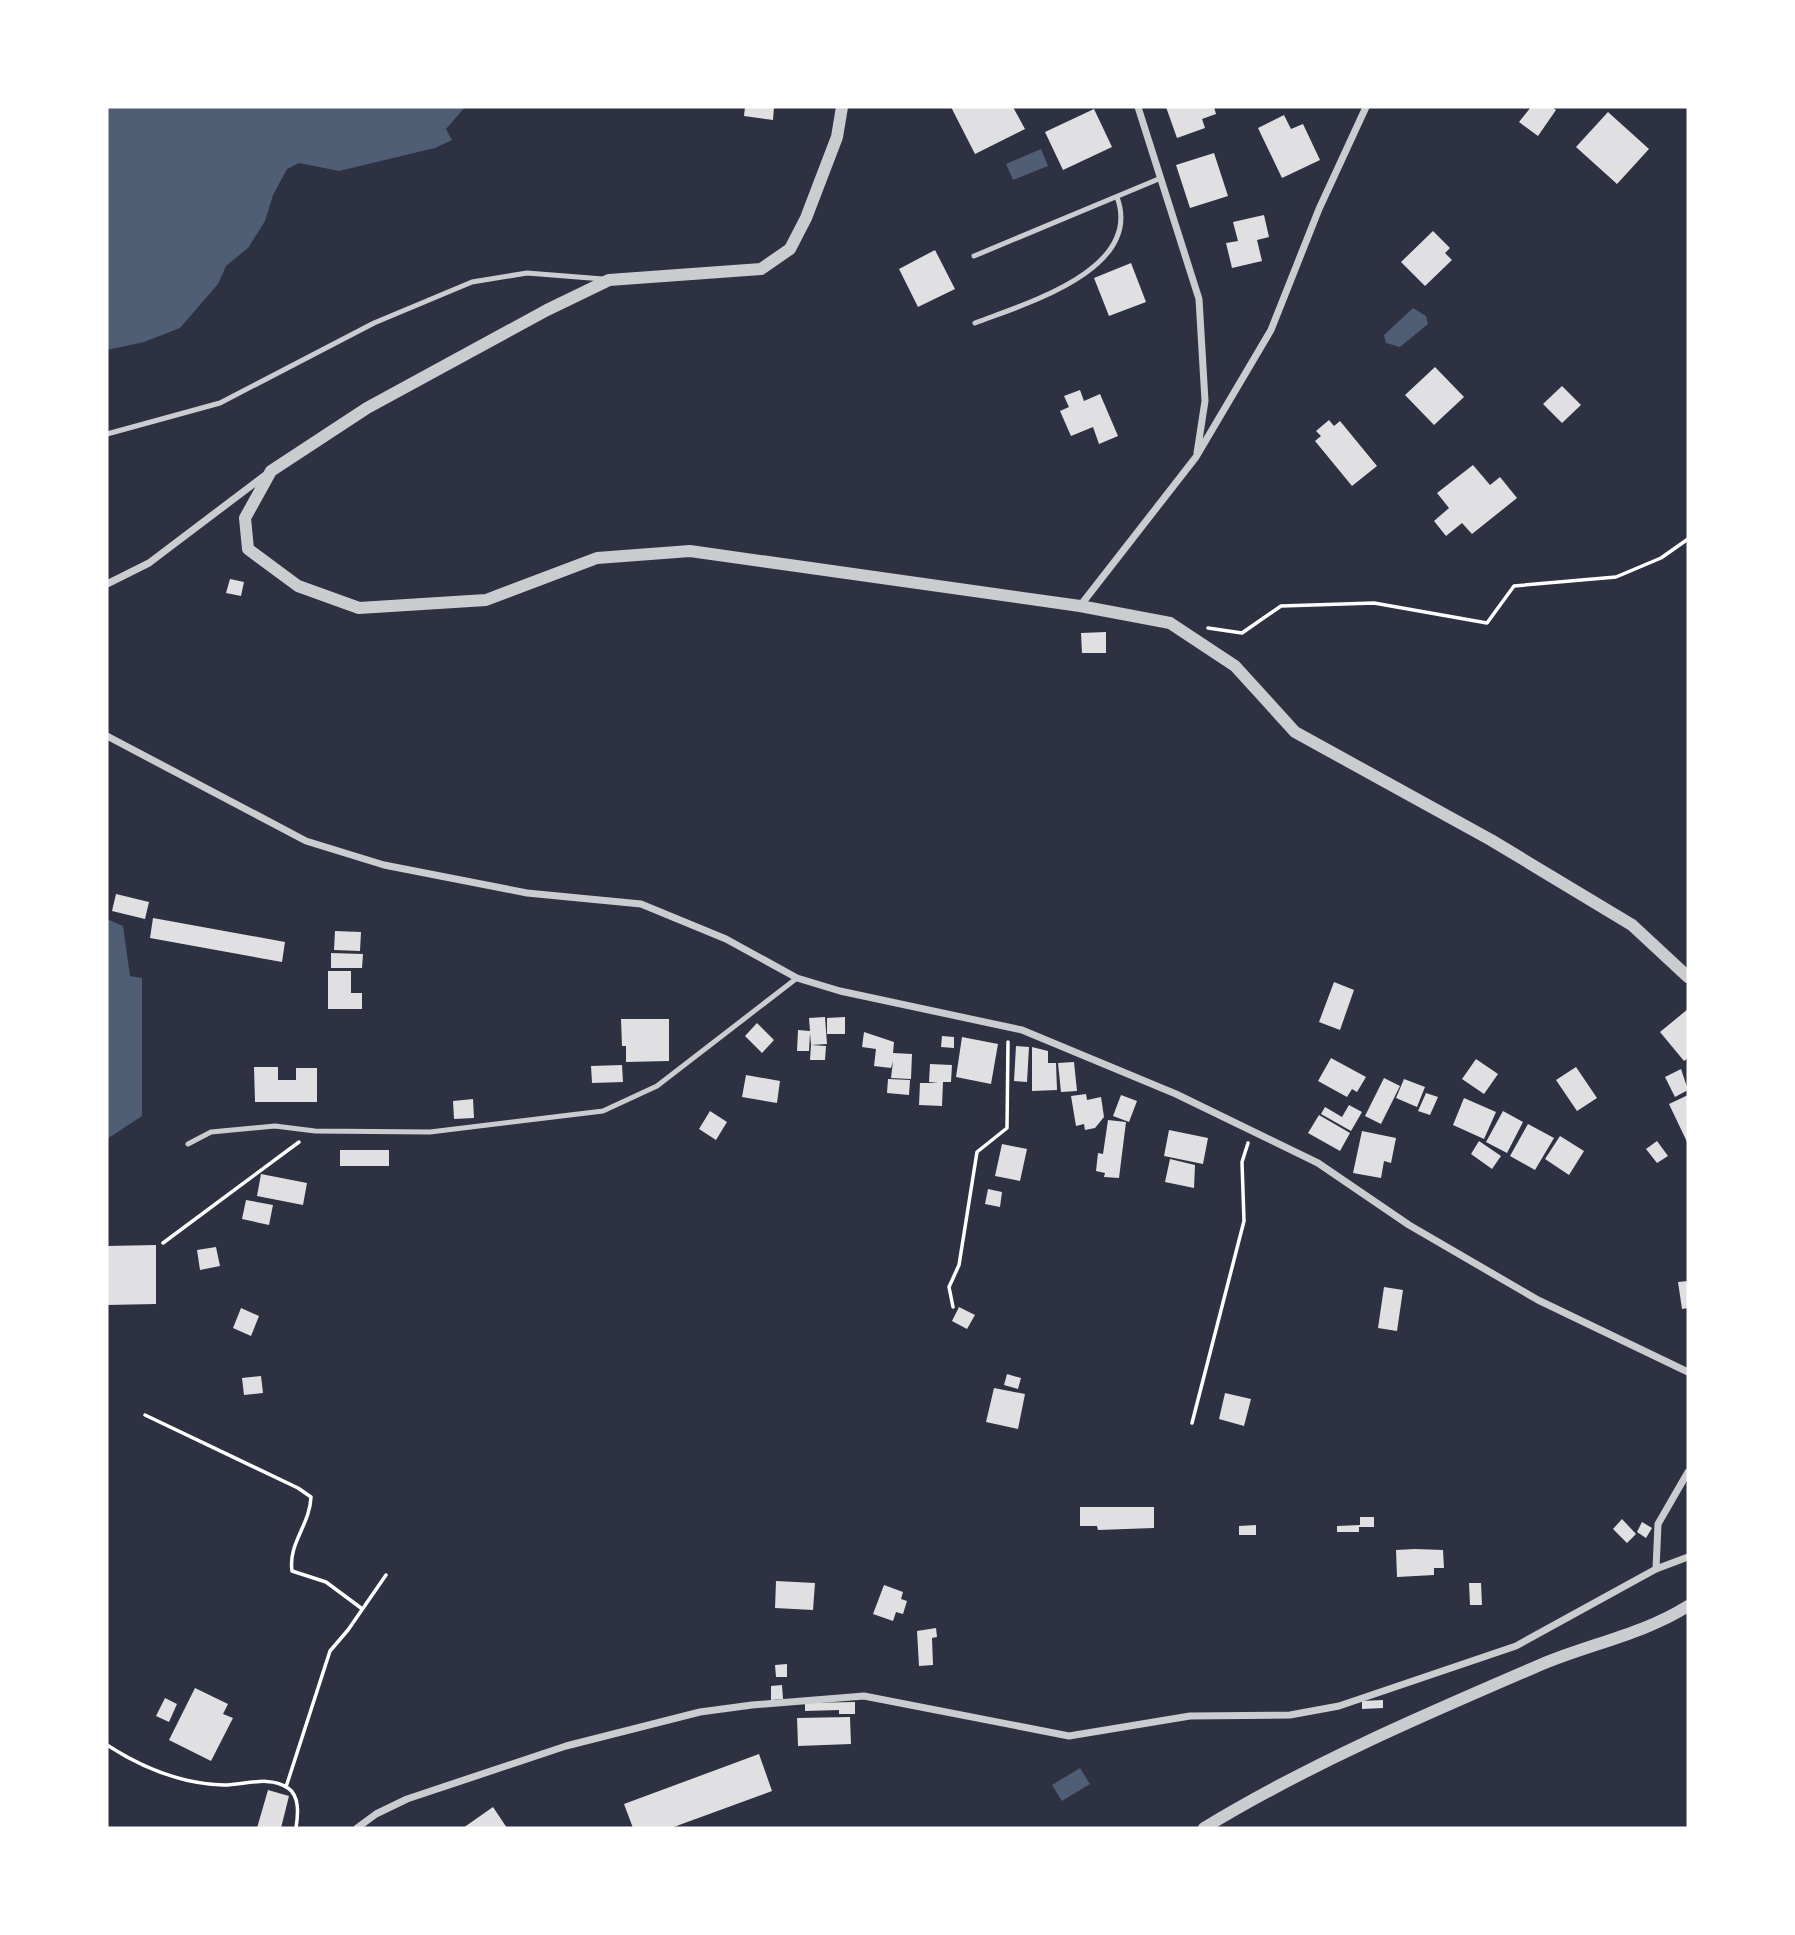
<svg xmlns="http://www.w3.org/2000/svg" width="1795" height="1935" viewBox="0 0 1795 1935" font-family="Manrope,sans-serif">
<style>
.water{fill:#4f5d75}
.building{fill:#e0e0e3}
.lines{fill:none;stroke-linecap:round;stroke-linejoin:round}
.path{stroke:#fff;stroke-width:3.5}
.service{stroke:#caccd0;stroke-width:5}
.minor{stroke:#caccd0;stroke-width:7}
.tertiary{stroke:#caccd0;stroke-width:12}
</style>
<rect width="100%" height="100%" fill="#2d3142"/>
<path class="water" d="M107,107h358l-19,22 6,11 -17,8 -96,23 -40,-8 -12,6 -14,26 -8,26 -17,27 -22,18 -8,18 -38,44 -36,14 -37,8z
M1041,149l7,17 -35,14 -7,-16z
M1413,308l13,8 2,8 -28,23 -14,-4 -2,-8z
M107,919l16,7 7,50 12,2v138l-35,23z
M1080,1768l10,16 -28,17 -10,-16z"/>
<path class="building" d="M745,107h29l-1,13 -29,-4z
M951,107h62l12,22 -50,25z
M1166,107h48l2,7 -14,5 3,9 -28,10z
M1531,107h21l4,3 -18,26 -19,-14z
M1094,109l18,38 -49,23 -18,-38z
M1608,112l41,37 -32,35 -41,-37z
M1284,115l7,14 12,-5 17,36 -38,18 -24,-50z
M1214,153l14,43 -38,12 -14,-43z
M1264,215l5,22 -12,3 5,21 -30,7 -6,-25 12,-2 -5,-19z
M1433,231l17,17 -5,5 7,7 -27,26 -24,-24z
M935,250l20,39 -37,18 -19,-38z
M1131,263l15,39 -37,14 -15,-38z
M1435,367l29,30 -30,28 -29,-30z
M1562,386l19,19 -19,18 -19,-19z
M1080,390l4,11 16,-7 18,42 -19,8 -6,-17 -22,9 -11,-25 9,-4 -5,-11z
M1329,420l5,6 6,-5 37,45 -25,20 -37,-45 6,-5 -5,-5z
M1473,465l17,20 10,-8 17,21 -45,36 -10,-11 -16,13 -12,-15 15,-13 -12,-15z
M230,579l14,3 -3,14 -15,-3z
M1106,632v21h-24l-1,-20z
M116,894l33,8 -4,17 -33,-8z
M153,918l132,24 -3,20 -132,-24z
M335,931l26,1 -1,19 -26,-1z
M331,953l32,1 -1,14h-31z
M328,971h23v22h11v16h-34z
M1334,982l20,8 -14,40 -21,-8z
M1688,1009v49l-4,3 -24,-29z
M825,1017l2,27 -16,1 -1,-12 -1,18h-12l1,-21 12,1 -1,-13z
M845,1017v17h-18v-16z
M621,1019h48v42l-43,1v-16h-4z
M757,1023l17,17 -12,13 -17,-17z
M864,1032l30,10 -1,11 19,1 -1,25 -20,-1 2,-17 -2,7 -17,-2 2,-17 -14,-2z
M942,1036l12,1v11l-13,-1z
M962,1037l36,7 -7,40 -35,-7z
M811,1045l15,1 -1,14h-15z
M1016,1046l13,1 -2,35 -13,-1z
M1032,1047l16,4v12h8l1,27 -25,1z
M1331,1058l35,19 -9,15 -5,-3 -5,8 -29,-16z
M1476,1059l22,15 -14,20 -22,-15z
M1074,1062l3,29 -16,1 -3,-29z
M930,1064l22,1 -1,17h-8l-1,24 -23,-1 1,-22h18l-9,-1z
M622,1065l1,17 -31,1 -1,-17z
M254,1067h24v13h18v-12h21v34h-62z
M1576,1067l21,31 -20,13 -21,-31z
M1681,1069l7,21 -13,7 -10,-20z
M746,1075l34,6 -3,22 -35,-6z
M1384,1078l16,8 -19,38 -16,-8z
M888,1079l22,1 -1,15 -22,-2z
M1404,1079l21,8 -8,20 -21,-9z
M1426,1093l12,4 -8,18 -12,-4z
M1086,1094l1,6 14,-3 3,20 -9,11 -10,2 -1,-6 -8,2 -5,-30z
M1121,1095l16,6 -8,21 -16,-6z
M1688,1095v49l-19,-40z
M1464,1098l32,14 -12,27 -31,-14z
M473,1099l1,19 -20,1 -1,-18z
M1349,1105l13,7 -11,19 -30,-17 4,-7 17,10z
M710,1111l17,11 -11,18 -17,-11z
M1503,1111l20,11 -16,31 -21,-11z
M1319,1115l31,18 -10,18 -32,-18z
M1108,1120l18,2 -7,56 -15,-1 1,-4 -9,-2 2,-18 5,1z
M1528,1124l26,14 -19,32 -25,-14z
M1169,1130l39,8 -5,26 -39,-8z
M1362,1131l34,7 -5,25 -7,-2 -3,17 -28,-5z
M1560,1136l24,15 -15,24 -24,-16z
M1479,1141l22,15 -9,13 -21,-15z
M1657,1141l11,15 -11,7 -11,-14z
M1002,1144l25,5 -7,32 -25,-5z
M340,1150h49v16h-49z
M1170,1159l25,6 -1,23 -29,-6z
M261,1174l46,9 -4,22 -46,-9z
M988,1189l14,3 -2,15 -15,-3z
M246,1200l27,5 -4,20 -27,-6z
M156,1245v59l-49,1v-59z
M216,1247l4,19 -20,4 -3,-20z
M1688,1281v27l-6,1 -4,-27z
M1384,1287l19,3 -6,41 -19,-3z
M959,1307l16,8 -8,14 -15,-8z
M241,1308l18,8 -8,20 -18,-8z
M1007,1374l14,4 -3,11 -14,-4z
M261,1376l2,17 -19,2 -2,-17z
M994,1388l31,6 -7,35 -32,-7z
M1225,1393l26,6 -7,27 -25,-7z
M1080,1507h74v21l-56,2 -1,-4h-17z
M1360,1517h14v10h-15v5h-22v-6l23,-1z
M1622,1519l14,15 -9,9 -14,-14z
M1642,1522l10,6 -6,10 -9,-6z
M1256,1525v10h-17v-9z
M1415,1549l28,1 1,18h-10v7l-37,2 -1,-27z
M776,1581l39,2 -2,27 -38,-2z
M1469,1583h12l1,22h-12z
M884,1585l19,7 -2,7 6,2 -4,13 -7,-2 -3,9 -20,-7z
M936,1628l1,9 -5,1 1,27 -14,1 -2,-35z
M787,1664v13h-11l-1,-12z
M782,1685l1,14 -12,1v-14z
M195,1688l33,16 -5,10 10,4 -22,43 -42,-21z
M165,1698l12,6 -8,18 -13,-6z
M1383,1700v8l-21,1v-8z
M855,1702v12h-16v-4l-34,1v-8z
M850,1717l1,27 -53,2 -1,-28z
M759,1754l13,37 -101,37h-38l-9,-24z
M268,1790l21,6 -8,32h-24z
M493,1807l14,21h-44z"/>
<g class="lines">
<path class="path" d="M1208,628l34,5 39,-27 93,-3 113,20 27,-37 102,-9 45,-19 27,-19
M163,1243l136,-101
M953,1307l-4,-20 10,-22 18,-113 30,-24 1,-86
M145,1415l153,73 13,9c-1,28 -23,46 -19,74l34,11 35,26
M1192,1423l52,-202 -2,-59 6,-19
M107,1745c34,22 75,39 117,40 20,0 45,-10 64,3 12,8 10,27 8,40
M286,1787l44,-136 18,-21 38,-55"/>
<path class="service" d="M974,256l187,-78
M975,323c49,-19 169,-53 142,-126
M107,434l113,-31 154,-80 98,-41 55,-9 76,6
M188,1144l23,-12 64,-6 40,5 115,1 173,-21 54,-25 140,-108"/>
<path class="minor" d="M1138,107l61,192 6,102 -8,52
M107,584l42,-21 115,-87
M1080,606l116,-149 75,-127 48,-121 47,-102
M107,736l199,105 78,24 143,28 114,11 85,35 71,39 43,13 182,39 154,64 142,69 91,62 129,75 150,72
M1656,1569l2,-45 30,-52
M357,1828l19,-14 31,-15 159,-53 134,-34 52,-7 112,-9 205,40 121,-20 100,-1 49,-9 177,-60 140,-77 32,-12"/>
<path class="tertiary" d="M842,107l-5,30 -31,81 -16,31 -29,20 -152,11 -62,30 -180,98 -96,63 -26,47 3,31 50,37 61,22 127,-8 111,-42 93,-7 390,55 90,17 65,43 60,66 196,108 141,85 56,52
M1204,1828c105,-64 222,-114 336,-163 49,-21 102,-30 148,-59"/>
</g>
<rect width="1795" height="1935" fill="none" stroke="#ffffff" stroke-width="217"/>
</svg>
